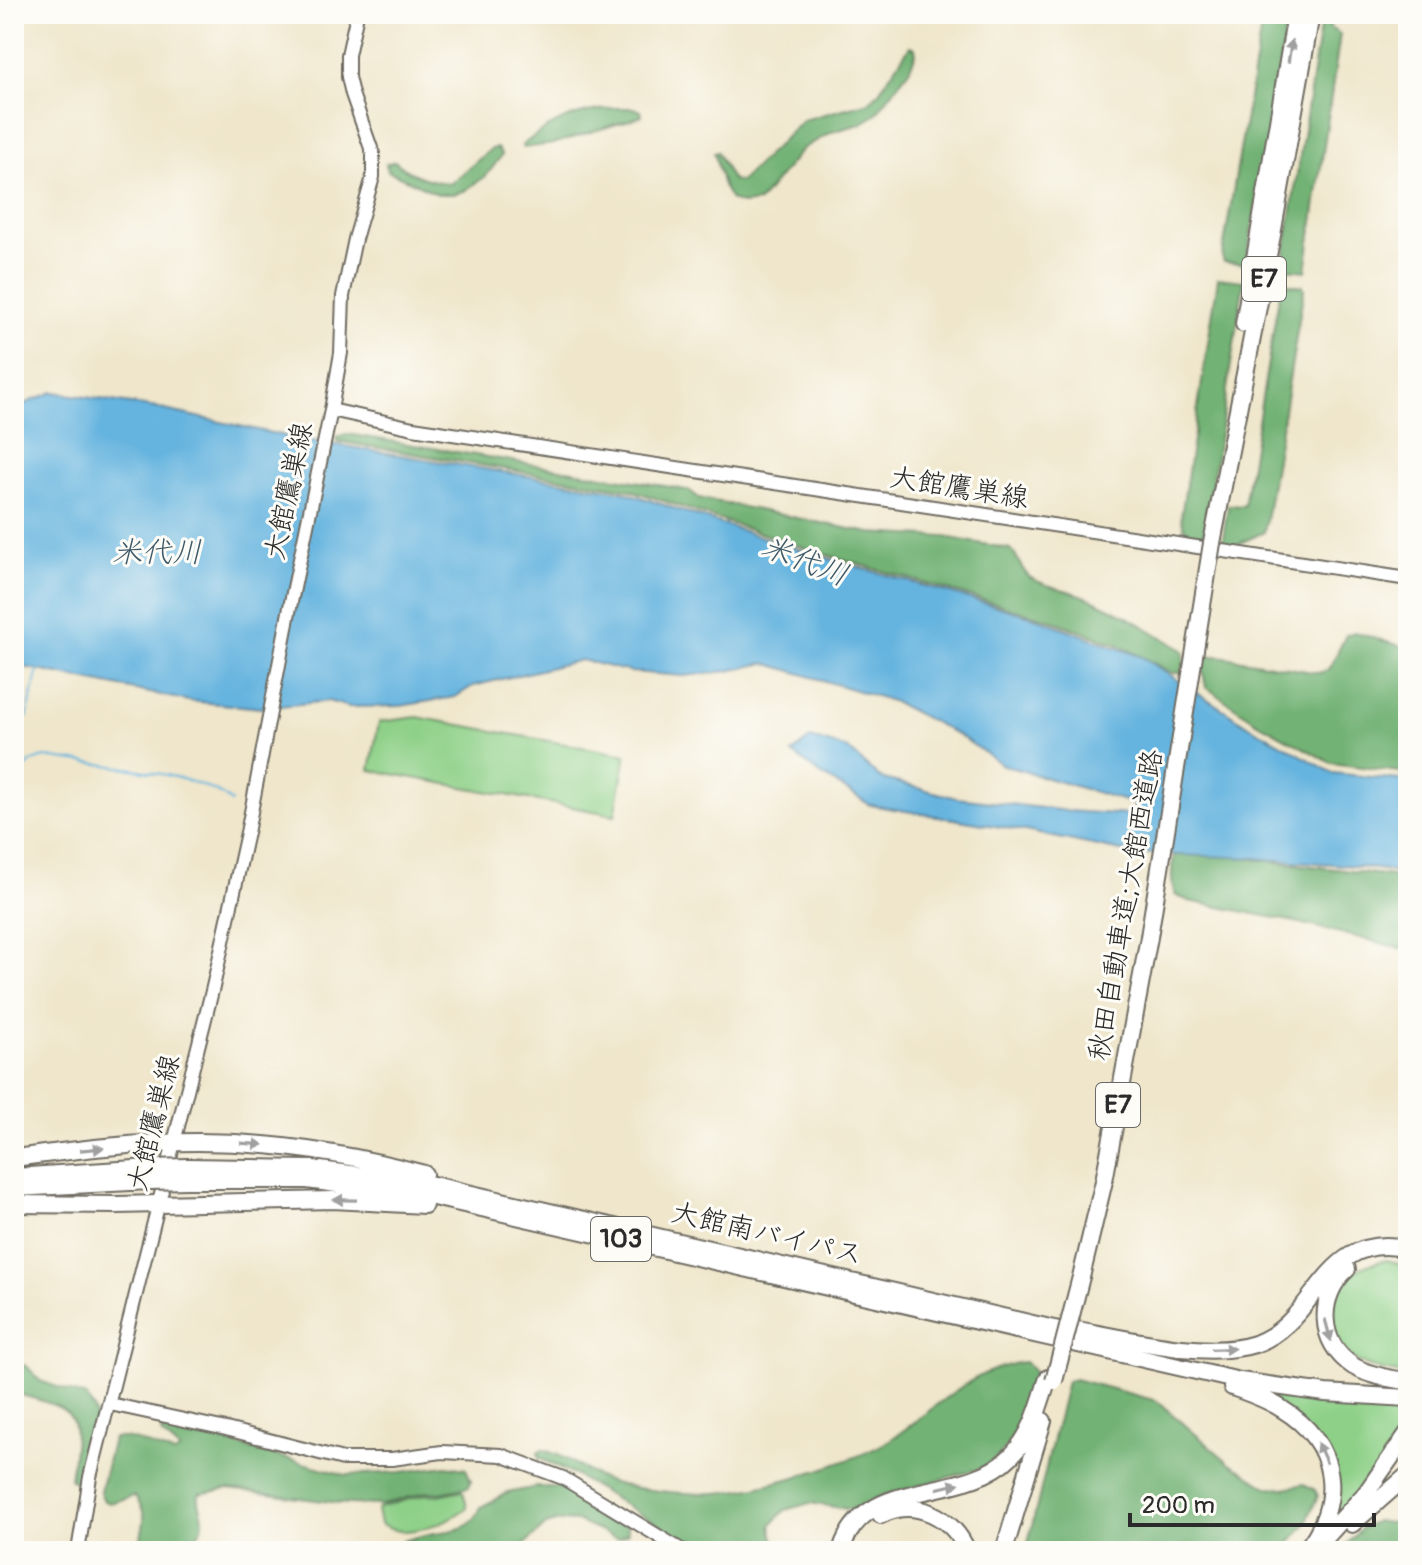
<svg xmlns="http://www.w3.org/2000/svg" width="1422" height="1565" viewBox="0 0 1422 1565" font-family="Pangolin,'Klee One',sans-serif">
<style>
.green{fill:#8ed088;stroke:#5c7e5a;stroke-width:2}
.forest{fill:#72b274;stroke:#4e6e50;stroke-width:2}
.water{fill:#65b4df;stroke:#487085;stroke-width:2}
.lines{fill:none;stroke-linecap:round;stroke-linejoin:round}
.stream{stroke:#65b4df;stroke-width:2}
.secondary-casing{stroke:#706c63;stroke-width:16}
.highway-casing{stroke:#706c63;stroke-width:20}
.secondary{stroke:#fff;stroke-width:12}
.highway{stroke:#fff;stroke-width:16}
.highway-bridge-casing{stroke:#706c63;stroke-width:20;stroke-linecap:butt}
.highway-bridge{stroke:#fff;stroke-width:16}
.oneway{fill:#a0a0a0}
.labels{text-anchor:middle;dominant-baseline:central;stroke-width:6;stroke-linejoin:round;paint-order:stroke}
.shield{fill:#fdfcf7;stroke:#6a6a68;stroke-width:2}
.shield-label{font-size:26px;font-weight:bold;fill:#2b2b2b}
.street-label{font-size:28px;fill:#2b2b2b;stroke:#fdfcf7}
.water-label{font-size:30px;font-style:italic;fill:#3f5b6a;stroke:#fdfcf7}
</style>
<rect width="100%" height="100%" fill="#fdfcf7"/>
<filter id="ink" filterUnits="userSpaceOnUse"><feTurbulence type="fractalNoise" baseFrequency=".0125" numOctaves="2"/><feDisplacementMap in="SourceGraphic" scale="16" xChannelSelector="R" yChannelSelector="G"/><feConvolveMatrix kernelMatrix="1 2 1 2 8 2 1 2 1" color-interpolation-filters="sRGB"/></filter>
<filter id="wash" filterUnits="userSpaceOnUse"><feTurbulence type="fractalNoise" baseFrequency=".006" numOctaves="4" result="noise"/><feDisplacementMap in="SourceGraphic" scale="32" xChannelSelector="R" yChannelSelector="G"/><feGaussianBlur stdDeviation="1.8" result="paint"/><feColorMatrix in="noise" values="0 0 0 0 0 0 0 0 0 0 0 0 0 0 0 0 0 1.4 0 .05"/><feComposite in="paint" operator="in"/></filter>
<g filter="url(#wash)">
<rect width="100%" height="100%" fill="#efe6cb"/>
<path class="green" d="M417,717l209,38 -11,60 -245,-45 9,-48z
M1387,1260l21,6v109c-18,-4 -39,-5 -54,-16 -13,-11 -19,-21 -21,-37 -4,-38 19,-56 54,-62z
M1270,1392l138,13v16l-27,42 -45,57 -4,-2 3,-49 -66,-73z
M463,1490l4,18c-22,15 -62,33 -87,16l-3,-14 2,-2 48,-14 12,1z"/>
<path class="forest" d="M1276,14h12l-42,250 -22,-2 -2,-5 39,-230 4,-3 13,1 2,-7z
M1322,14h23l-2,7 -13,2v5l10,6 -34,237 -20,-2 -3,-4z
M910,46l5,2 1,6 -7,16 -34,45 -15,9 -28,8 -29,16 -44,54 -17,2 -11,-4 -8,-14 -9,-33 3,-1 15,28 8,2 63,-62 66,-18 9,-9z
M616,108h18l7,3 1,5 -89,28 -30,4 -1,-3c32,-24 54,-34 94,-37z
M497,148l5,7 -16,21 -22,15 -11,3h-15l-50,-23 -2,-7 9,-3c13,14 36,20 55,23l41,-35z
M1218,278l26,3 -41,261 -15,-2 -7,-23z
M1283,283l20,3 1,3 -40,243 -30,14 -12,-2 6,-39 16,1 37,-222z
M347,434l324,53 19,4 9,7 171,35 75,4 65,12c10,8 10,22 21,29 18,10 41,12 60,21 33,14 63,33 93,52v14l-3,8h-9l-53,-28 -74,-27 -228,-66 -186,-62 -294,-49 -1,-4z
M1354,632l54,16v125l-77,-10 -73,-40 -52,-36 -4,-19 3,-11 14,-1 99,17 11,-3 17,-35z
M1175,852h21l212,26v72l-108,-27 -111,-22 -14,-6c-5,-15 -4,-28 0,-43z
M14,1362l13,4 13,15 46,16 7,11 3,11 -16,60 -6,3 -4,-3c9,-67 12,-68 -56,-86z
M1025,1362l10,11 -15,53 -20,29 -18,13 -101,28 -28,14 -43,-7 -25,7 -14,15 6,26h-74l-129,-76 -35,-17 -1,-5 4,-3c26,5 46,26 71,33 26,7 76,12 103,10 40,-2 140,-31 174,-53 44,-29 80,-72 135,-78z
M1075,1379l82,22 70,60 40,26 18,1 19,-4 11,6 3,6 -13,29 -22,26h-257l41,-170z
M174,1427l172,48 55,-3 45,-6 20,3 5,11 -2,7 -28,6 -14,-1 -44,13 -36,-1 -119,-15 -29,5c-2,11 5,18 4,28 0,12 -14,19 -19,29h-42c-6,-24 13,-29 -8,-55l-24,7 -6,-2 -4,-9 13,-54c21,-2 41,10 62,16l5,-4 -19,-16 1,-5z
M537,1487h21l69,39 1,7 -11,6 -38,-17 -20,-1 -13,4 -28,26h-117l-1,-5 3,-5c10,-3 21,-6 31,-8 22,-3 38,-3 47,-26l26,-14z
M1408,1518v33h-68l22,-23 14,-7 12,2z"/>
<path class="water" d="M53,392l98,15 144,31 330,54 191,63 218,62 108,40 104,67 87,49 75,8v92l-64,-8 -91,-7 -122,-5 -106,-22 -155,-26 -54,-34 -24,-18 19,-15 37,11 32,29 77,20 111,13 62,4 6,-11 -133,-39 -46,-31 -65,-33 -127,-38 -37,8 -44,5 -53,-4 -50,-12 -108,26 -18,11 -55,9 -51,1 -21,-6 -66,7 -73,-7 -175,-36v-257z"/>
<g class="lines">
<path class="stream" d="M27,718l11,-49
M14,779l8,-33
M17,792c6,-19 7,-31 28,-35 47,7 153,14 186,45"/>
</g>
</g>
<g filter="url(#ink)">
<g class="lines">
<g class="secondary-casing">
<path id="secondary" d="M331,410l82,18 995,151
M110,1404l116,25 117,30h49l50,-7 59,3 62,23 120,73
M78,1551l12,-74 123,-490 35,-159 41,-216 42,-202 10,-57 2,-57 12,-57 18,-62v-23l-21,-60 -4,-17v-22l9,-41"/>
</g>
<g class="highway-casing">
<path id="highway" d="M1244,324l52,-310
M1212,543l60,-308 39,-221
M14,1158c61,-8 123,-16 184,-16 77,0 152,12 226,32
M188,1167l124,2 121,16 647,150
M14,1177l136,-9
M187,1180h120l122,16 811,185 85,12 83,5
M14,1188l136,-7
M14,1204l103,1 216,-5 91,5
M1347,1269c-30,27 -29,74 6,97 17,10 37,13 55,15
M1082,1273l22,-92 45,-244
M1072,1329c51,9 134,31 183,15 64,-22 68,-116 153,-95
M1232,1387c17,6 35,12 50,22 56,34 63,93 23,142
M881,1515c34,-18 72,2 86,36
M1352,1524l56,-49
M1317,1547l49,-54 42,-60
M841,1551c22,-77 122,-46 170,-95 21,-21 28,-50 37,-78
M1004,1551l39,-130"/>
</g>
<use href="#secondary" class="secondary"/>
<use href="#highway" class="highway"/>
<g class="highway-bridge-casing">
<path id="highway-bridge" d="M1149,937l63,-394
M150,1168l38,-1
M150,1181l37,-1
M1054,1381l28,-108"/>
</g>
<use href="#highway-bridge" class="highway-bridge"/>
</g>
<defs><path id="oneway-solid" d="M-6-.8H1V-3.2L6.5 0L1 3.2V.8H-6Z" transform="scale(2)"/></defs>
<g class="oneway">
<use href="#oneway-solid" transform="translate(1290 51) rotate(-81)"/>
<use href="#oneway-solid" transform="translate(252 1144) rotate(4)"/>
<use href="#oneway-solid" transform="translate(92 1149) rotate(-5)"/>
<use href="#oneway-solid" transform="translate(345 1200) rotate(-179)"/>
<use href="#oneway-solid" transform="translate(1328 1330) rotate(75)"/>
<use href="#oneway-solid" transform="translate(1223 1349) rotate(-2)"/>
<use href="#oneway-solid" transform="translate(1322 1453) rotate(-114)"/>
<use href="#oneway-solid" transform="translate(948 1486) rotate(-13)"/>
</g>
</g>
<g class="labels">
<g class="shield">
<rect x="1242" y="257" width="44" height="44" rx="6"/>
<rect x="1096" y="1083" width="44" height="44" rx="6"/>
<rect x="591" y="1217" width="60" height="44" rx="6"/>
</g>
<g class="shield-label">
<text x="1264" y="279">E7</text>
<text x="1118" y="1105">E7</text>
<text x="621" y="1239">103</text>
</g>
<g class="street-label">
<text transform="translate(959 488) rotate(9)">大館鷹巣線</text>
<text transform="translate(289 491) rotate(-78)">大館鷹巣線</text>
<text transform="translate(1126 905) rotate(-80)">秋田自動車道;大館西道路</text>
<text transform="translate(154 1123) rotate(-76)">大館鷹巣線</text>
<text transform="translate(767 1234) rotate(13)">大館南バイパス</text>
</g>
<g class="water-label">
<text x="157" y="552">米代川</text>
<text transform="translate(805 561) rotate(21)">米代川</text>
</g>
</g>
<rect width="1422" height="1565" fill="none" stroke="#fdfcf7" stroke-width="48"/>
<path d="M1130 1513v12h244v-12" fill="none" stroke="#2b2b2b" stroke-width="4"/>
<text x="1142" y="1513" font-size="24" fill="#2b2b2b" stroke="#fdfcf7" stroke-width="6" paint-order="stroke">200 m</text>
</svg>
